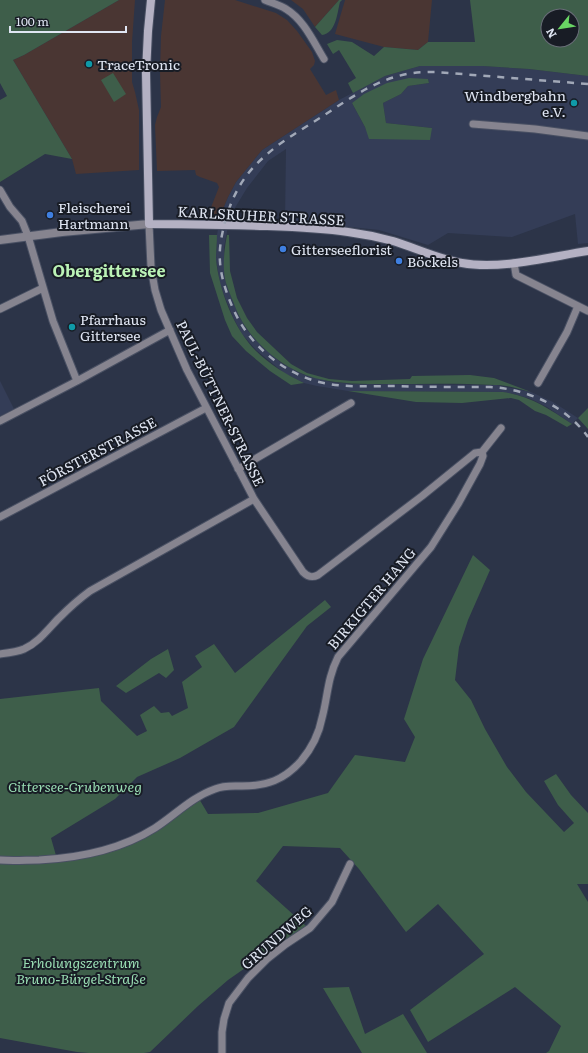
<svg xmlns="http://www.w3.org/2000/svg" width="588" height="1053" viewBox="0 0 588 1053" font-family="Literata,serif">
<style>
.built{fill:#343d57;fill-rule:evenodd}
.industrial{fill:#4a3633}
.green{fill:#3e5e4a;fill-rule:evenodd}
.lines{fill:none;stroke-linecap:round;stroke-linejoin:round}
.minor-casing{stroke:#495063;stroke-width:9}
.tertiary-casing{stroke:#495063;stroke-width:10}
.secondary-casing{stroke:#495063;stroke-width:10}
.minor{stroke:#86848f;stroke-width:7}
.tertiary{stroke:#86848f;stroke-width:8}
.secondary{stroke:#b4b1c3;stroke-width:8}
.rail{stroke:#a1a8b7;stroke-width:2.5;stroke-dasharray:7 7;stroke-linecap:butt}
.culture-dot{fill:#0f9aa8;stroke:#181c25;stroke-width:1.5}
.shop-dot{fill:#3f7fe0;stroke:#181c25;stroke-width:1.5}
.labels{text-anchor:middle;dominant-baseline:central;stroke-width:4;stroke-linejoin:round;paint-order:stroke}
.poi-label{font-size:14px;fill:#e0e6f3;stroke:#181c25;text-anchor:start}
.street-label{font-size:14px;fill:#e0e6f3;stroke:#181c25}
.park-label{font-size:14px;font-style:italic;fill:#99ddb3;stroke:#181c25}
.quarter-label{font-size:16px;font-weight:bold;fill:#bbf3b6;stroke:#181c25}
</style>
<rect width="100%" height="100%" fill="#2c3448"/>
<path class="built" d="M420,66h63l46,3 59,7v167l-10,1 -3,-30 -63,23 -64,-4 -20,12 -49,-15 -94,-10 1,-71 -18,12 -21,27 -17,28 -6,31v16l2,20 13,33 9,15 13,14 19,17 22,12 29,8 22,2 144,1 34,7 22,10 25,16 -6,6 -25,-17 -16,-8 -17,-5 -11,-2 -155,-1 -31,-5 -13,-3 -20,-10 -28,-23 -14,-16 -9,-17 -9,-22 -4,-12 -4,-24 1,-24 3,-19 8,-19 8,-15 12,-15 14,-17 77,-50 46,-24zM428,79l1,4 -21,3 -7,8 -18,9 3,20 46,5 -62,11 -5,-12 -13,-24z
M0,381l14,28 -14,7z"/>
<path class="industrial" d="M119,0h16l-3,42v40l3,10 4,18v60l-63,4 -4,-15 -59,-99 11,-5z
M165,0h70l41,13 11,7 10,11 15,21 3,9 -1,4 -4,4 16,26 10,-5 3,10 -77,50 -26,32 -8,15 -8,19 -12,-1 11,-28 -2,-4 -17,-6 -4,-2 -1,-5 -38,1 -2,-46 2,-8 4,-10 -1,-35 1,-36z
M291,0h48l-24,27 -12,-18z
M345,0h87l-4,42 -10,8 -34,-3 -49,-13z"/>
<path class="green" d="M0,0h119l-95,55 -11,5 59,99 -27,-5 -45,28v-82l7,-4 -7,-13z
M339,0h3l-2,2c-3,12 -4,31 -18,33l-7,-8z
M470,0h118v76l-59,-7 -46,-3h-63l-35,10 -32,17 -5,-10 8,-5 -17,-28 -6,4 -6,-10 10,-4 15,2 22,14 10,-9 34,3 10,-8h47zM548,16h24v24h-24z
M113,73l13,21 -12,8 -13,-22z
M409,78l19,1 1,4 -21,3 -7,8 -18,9 3,20 46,5 -2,12 -61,-1 -4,-12 -13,-24 12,-9 23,-11z
M209,235h8c0,8 -1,17 -1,24 3,31 18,70 40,92 13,13 31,24 48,32l-13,2 -21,-14 -24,-20 -14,-15 -7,-16 -15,-47z
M227,235h2l1,36 7,27 10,20 10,14 34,32 16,9 22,6 23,2 58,-2 2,-3 58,-1 24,3 37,14c-12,-3 -24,-7 -36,-7 -36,-2 -73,-1 -110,-1 -22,0 -44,0 -66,-5 -34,-7 -70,-38 -83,-70 -3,-8 -7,-17 -10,-26 -4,-15 -2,-32 1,-48z
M348,391l155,1c28,4 46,17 69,32l-5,3 -21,-12 -11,-4 -16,-11 -8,-2 -49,5 -46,-1z
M588,408v21l-10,-11z
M473,555l17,15 -22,50 -9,27 -4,33 16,20 14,29 22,38 19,25 38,40 10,-9 -16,-18 -14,-24 12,-7 15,21 17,18v71h-11l11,18v151h-42l3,-2 12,-25 -46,-39 -87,55 -18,-32 74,-56 -46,-50 -32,28 -47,-63 -19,-21 -57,-2 -27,35 50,45 -78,54 -30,26 -48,46 -6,1h-55l-12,-1 -77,-14v-174l3,-4h-3v-161l99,-11 2,13 36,35 10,-5 -7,-16 14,-9 7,7 8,-1 3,4 16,-8 -6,-26 20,-15 -7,-11 19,-12 21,29 90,-73 6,7 -24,19 -73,101 -54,31 -43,19 -22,22 -64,39 6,21 76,-20 65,-42 10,17 50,-1 70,-20 27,-38 50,7 10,-25 -11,-18 19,-60z
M168,649l6,21 -8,8 -7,-5 -33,20 -10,-7 35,-27z
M349,987l16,47 38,-20 24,39h-65l-39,-65z"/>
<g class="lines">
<g class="minor-casing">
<path id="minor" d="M265,0c7,3 15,5 21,9 18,11 27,32 38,50
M473,124l62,5 53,7
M0,190l10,17 12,14 6,15 25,85 24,60
M149,224l2,43 4,23 6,20 26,60 67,129 49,73c5,5 9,6 15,3l104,-79 53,-43 7,-1 19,-24
M514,263l2,12 72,36
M0,309l43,-21
M538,383l29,-51 11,-26
M0,421l77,-40 93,-51
M238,469l113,-66
M0,517l206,-109
M0,654c8,-1 17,-2 24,-5 15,-7 24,-20 35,-31 10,-10 20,-19 31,-27l164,-92
M0,860c13,1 26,0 39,0 40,-2 81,-10 116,-32 20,-13 37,-31 60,-39 9,-4 18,-3 27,-3 25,0 42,-6 59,-25 10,-12 18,-27 21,-43 6,-22 5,-39 16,-61l93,-110 27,-43 22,-40 3,-8 -1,-4
M222,1053v-21l2,-13 5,-16 19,-25 19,-19 19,-15 24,-16 22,-26 18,-38"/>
</g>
<g class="tertiary-casing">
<path id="tertiary" d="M0,240l62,-8 87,-8"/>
</g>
<g class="secondary-casing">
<path id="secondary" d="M151,0l-3,31 -2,42 3,151c39,0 79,1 118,2 27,1 54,2 81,6 15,2 30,5 45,9 23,7 45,18 69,22 38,7 87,-6 126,-12"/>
</g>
<use href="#minor" class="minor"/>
<use href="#tertiary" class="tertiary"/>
<use href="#secondary" class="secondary"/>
<path class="rail" d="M588,84l-152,-12c-9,0 -19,0 -29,2 -32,6 -58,25 -84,42 -20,13 -42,25 -59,41 -22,19 -33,41 -40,69 -3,12 -5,24 -4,36 1,15 6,30 12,44 13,32 40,58 72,71 28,12 61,9 91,9 31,1 63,1 95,1 37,2 76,19 98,50"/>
</g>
<g class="culture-dot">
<circle cx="89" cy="64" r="4"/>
<circle cx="574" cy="103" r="4"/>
<circle cx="72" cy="327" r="4"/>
</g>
<g class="shop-dot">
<circle cx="50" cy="215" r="4"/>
<circle cx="283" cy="249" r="4"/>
<circle cx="399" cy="261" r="4"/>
</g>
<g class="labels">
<g class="poi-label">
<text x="97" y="64">TraceTronic</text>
<text x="566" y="95" text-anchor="end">Windbergbahn<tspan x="566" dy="16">e.V.</tspan></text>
<text x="58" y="207">Fleischerei<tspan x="58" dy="16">Hartmann</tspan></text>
<text x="291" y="249">Gitterseeflorist</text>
<text x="407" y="261">Böckels</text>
<text x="80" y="319">Pfarrhaus<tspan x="80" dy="16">Gittersee</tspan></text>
</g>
<g class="street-label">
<text transform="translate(261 215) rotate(3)">KARLSRUHER STRASSE</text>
<text transform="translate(221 403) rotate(64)">PAUL-BÜTTNER-STRASSE</text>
<text transform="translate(97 451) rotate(-28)">FÖRSTERSTRASSE</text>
<text transform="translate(371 598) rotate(-50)">BIRKIGTER HANG</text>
<text transform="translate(276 937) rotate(-41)">GRUNDWEG</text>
</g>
<g class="park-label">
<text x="75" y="786">Gittersee-Grubenweg</text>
<text x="81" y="962">Erholungszentrum<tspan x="81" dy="16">Bruno-Bürgel-Straße</tspan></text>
</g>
<g class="quarter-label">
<text x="109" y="270">Obergittersee</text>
</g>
</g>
<g transform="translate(560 28) rotate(240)"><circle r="19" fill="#181c25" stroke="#686d77"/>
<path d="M0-3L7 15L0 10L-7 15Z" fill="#69d464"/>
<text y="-6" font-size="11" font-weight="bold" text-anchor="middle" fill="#e0e6f3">N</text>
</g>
<path d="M10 26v6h116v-6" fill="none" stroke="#e0e6f3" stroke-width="2"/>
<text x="16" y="26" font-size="12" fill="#e0e6f3" stroke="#181c25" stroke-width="3" paint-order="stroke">100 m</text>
</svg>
